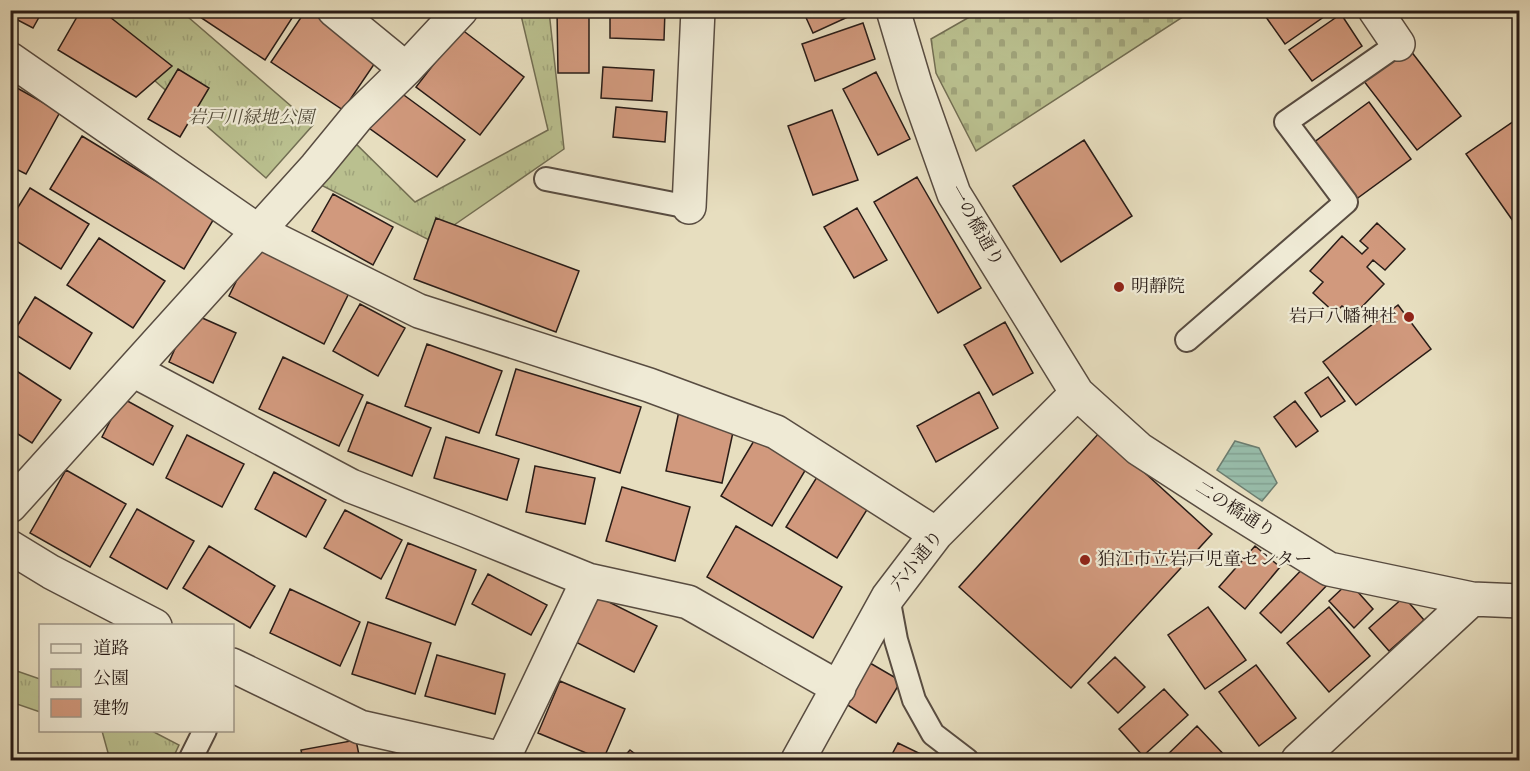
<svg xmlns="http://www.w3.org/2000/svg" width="1530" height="771" viewBox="0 0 1530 771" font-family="'Old Standard TT','Noto Serif JP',serif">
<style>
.cemetery{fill:url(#cemetery-stones);stroke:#726e53;stroke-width:1.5}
.park{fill:url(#park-tufts);stroke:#726e53;stroke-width:1.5}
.water{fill:url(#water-rules);stroke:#6c7d70;stroke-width:1.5}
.building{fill:#d1997d;stroke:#291c17;stroke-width:1.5}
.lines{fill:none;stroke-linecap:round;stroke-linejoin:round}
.lane-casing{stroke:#584c41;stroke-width:26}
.street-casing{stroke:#584c41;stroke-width:36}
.lane{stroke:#efead5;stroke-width:22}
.street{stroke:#efead5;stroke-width:33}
.poi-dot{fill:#8f2418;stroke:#efead5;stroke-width:2}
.labels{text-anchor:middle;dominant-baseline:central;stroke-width:4.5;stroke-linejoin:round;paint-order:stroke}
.park-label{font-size:18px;font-style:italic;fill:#544d3b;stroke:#efead5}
.street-label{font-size:18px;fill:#291c17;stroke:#efead5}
.poi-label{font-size:18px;fill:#291c17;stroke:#efead5;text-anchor:start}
</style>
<defs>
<pattern id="cemetery-stones" width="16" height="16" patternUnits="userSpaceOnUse" patternTransform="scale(1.5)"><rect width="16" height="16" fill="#bac08f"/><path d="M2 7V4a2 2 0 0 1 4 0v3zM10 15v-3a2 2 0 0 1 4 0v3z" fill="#a0a47b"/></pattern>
<pattern id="park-tufts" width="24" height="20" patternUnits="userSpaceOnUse" patternTransform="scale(1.5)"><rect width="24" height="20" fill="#bac08f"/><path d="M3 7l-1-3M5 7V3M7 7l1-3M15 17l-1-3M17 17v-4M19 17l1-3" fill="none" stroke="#a0a47b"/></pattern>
<pattern id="water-rules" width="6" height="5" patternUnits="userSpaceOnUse" patternTransform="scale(1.5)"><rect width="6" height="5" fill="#98bdab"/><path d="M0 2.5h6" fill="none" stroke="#83a292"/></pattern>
</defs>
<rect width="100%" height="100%" fill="#e7debf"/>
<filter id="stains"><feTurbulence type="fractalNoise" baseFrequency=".00333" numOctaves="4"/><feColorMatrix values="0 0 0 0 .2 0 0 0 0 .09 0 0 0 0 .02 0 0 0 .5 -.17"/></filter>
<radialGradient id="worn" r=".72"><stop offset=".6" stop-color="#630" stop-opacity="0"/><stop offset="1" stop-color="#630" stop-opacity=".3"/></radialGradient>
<path class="cemetery" d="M980,11v-1l212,1 -216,140 -40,-78 -5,-34z"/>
<path class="park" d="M75,11h106l132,114 -47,53z
M520,11h29l15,138 -133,92 -110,-56 32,-44 62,61 133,-72z
M11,669l29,10v33l-29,-10z
M102,731h50l27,14 -7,15h-62z"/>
<path class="water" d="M1235,441l24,7 18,35 -15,18 -45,-31z"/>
<path class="building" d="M10,10h33l-10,18 -23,-12z
M81,10h20l71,56 -36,31 -78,-47z
M204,10h83l7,5 -29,45 -65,-43z
M306,10h4l69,47 -36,53 -72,-48z
M557,10h32v63h-31z
M610,10h55l-1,30 -54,-2z
M804,10h59l-50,23 -10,-22z
M1261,10h60l4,6 -40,28z
M1341,14l21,32 -50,35 -23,-31z
M863,23l12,36 -60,22 -13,-37z
M461,29l63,48 -44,58 -64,-48z
M1407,46l54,70 -44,34 -54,-70z
M603,67l51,3 -2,31 -51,-3z
M178,69l31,19 -29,49 -32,-18z
M876,72l34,67 -32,16 -35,-66z
M10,84l50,28 -34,62 -16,-8z
M397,90l68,50 -28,37 -68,-49z
M1369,102l42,57 -56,41 -42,-57z
M616,107l51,5 -2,30 -52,-5z
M832,110l26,70 -45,15 -25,-69z
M1520,117v114l-54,-77z
M82,136l133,81 -31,52 -134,-80z
M1084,140l48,76 -71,46 -48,-76z
M917,177l64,111 -43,25 -64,-111z
M30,188l59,36 -28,45 -51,-32v-17z
M333,194l60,33 -20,38 -61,-34z
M857,208l30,52 -33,18 -30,-51z
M436,218l143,53 -23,61 -142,-53z
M1377,223l28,26 -20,21 -12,-10 -6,7 17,17 -30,31 -12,-9 -7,7 -22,-20 10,-11 -13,-11 32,-35 20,18 6,-6 -8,-7z
M99,238l66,43 -32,47 -66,-43z
M254,245l95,48 -25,51 -95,-48z
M35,297l57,36 -22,36 -57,-36z
M360,304l45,24 -27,48 -45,-25z
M1398,305l33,44 -75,56 -33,-43z
M191,313l45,20 -23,50 -44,-21z
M1005,322l28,51 -40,22 -29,-50z
M427,344l75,27 -23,62 -74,-27z
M283,357l80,38 -24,51 -80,-37z
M12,368l49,32 -29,43 -22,-14z
M516,369l125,38 -21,66 -124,-38z
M1328,377l17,24 -24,16 -16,-24z
M979,392l19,36 -62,34 -19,-36z
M122,398l51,28 -20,39 -51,-28z
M1295,401l23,30 -22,16 -22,-30z
M367,402l64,26 -19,48 -64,-25z
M679,411l56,12 -13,60 -56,-12z
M1100,432l112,102 -141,154 -112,-101z
M187,435l57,29 -22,43 -56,-29z
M446,437l73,22 -12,41 -73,-22z
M755,439l51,30 -34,57 -51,-30z
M535,466l60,12 -10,46 -59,-12z
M66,470l60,34 -36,63 -60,-34z
M274,472l52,28 -20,37 -51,-28z
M817,477l51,31 -31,50 -51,-31z
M622,487l68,20 -15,54 -69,-20z
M137,509l57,32 -27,48 -57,-32z
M345,510l57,30 -21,39 -57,-31z
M736,526l106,61 -29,51 -106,-61z
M408,543l68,27 -21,55 -69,-27z
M209,546l66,40 -25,42 -67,-40z
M1255,546l25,21 -35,42 -26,-22z
M1310,561l21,20 -50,52 -21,-20z
M488,574l59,31 -16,30 -59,-31z
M1349,582l24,27 -19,19 -25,-27z
M290,589l70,33 -20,44 -70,-33z
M591,593l66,33 -23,46 -66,-34z
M1404,597l20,23 -35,31 -20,-23z
M1208,607l38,53 -41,29 -37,-54z
M1329,607l41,49 -41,36 -42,-49z
M368,622l63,21 -16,51 -63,-20z
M437,655l68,19 -10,40 -70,-18z
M1115,657l30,30 -27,26 -30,-30z
M870,663l31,18 -25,42 -30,-19z
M1256,665l40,53 -37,28 -40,-54z
M560,681l65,28 -22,51 -65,-27z
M1164,689l24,26 -45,41 -24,-27z
M1197,726l32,34h-67z
M356,740l4,20h-57l-2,-10z
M898,743l27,13 -2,4h-34z
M630,750l13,10h-22z
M393,752l13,8h-18z"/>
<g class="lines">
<g class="lane-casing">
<path id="lane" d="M546,179l143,28
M1187,340l159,-138 -60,-80 112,-78
M888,597l8,43 18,60 19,34 34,26
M190,760l15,-30"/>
</g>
<g class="street-casing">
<path id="street" d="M334,10l72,59
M893,10l22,74 39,110 123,199 62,56 88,57 102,63 143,30 48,2
M1375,10l23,34
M10,59l248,172 161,80 230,74 127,47 160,102
M689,207l9,-197
M133,370l218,116 114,44 123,50 100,22 151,86
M10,506l306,-339 41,-50 49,-48 55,-59
M10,547l41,25 104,54
M232,665l128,62 143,32 85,-179
M798,760l90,-163 48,-63 141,-141
M1298,760l174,-161"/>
</g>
<use href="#lane" class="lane"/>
<use href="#street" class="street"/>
</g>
<g class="poi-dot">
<circle cx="1119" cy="287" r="6"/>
<circle cx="1409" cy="317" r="6"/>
<circle cx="1085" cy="560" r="6"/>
</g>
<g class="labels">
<g class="park-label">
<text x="251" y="118">岩戸川緑地公園</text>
</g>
<g class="street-label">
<text transform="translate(976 226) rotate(60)">一の橋通り</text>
<text transform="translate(1235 510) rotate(32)">二の橋通り</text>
<text transform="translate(917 561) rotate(-51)">六小通り</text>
</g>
<g class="poi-label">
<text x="1131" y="287">明靜院</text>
<text x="1397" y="317" text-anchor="end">岩戸八幡神社</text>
<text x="1097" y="560">狛江市立岩戸児童センター</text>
</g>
</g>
<rect width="1530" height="771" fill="none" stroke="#e7debf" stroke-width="36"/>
<rect x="12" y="12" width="1506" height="747" fill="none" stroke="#291c17" stroke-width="3"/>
<rect x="18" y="18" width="1494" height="735" fill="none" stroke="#291c17" stroke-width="1.5"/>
<rect x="39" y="624" width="195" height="108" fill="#efead5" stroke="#a09889" stroke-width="1.5"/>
<rect x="51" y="644" width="30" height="9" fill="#efead5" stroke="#a09889" stroke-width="1.5"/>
<text x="93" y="654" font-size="18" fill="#291c17">道路</text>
<rect x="51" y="669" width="30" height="18" fill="url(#park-tufts)" stroke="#a09889" stroke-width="1.5"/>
<text x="93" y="684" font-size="18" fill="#291c17">公園</text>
<rect x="51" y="699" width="30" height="18" fill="#d1997d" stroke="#a09889" stroke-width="1.5"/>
<text x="93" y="714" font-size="18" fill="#291c17">建物</text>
<rect width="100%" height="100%" filter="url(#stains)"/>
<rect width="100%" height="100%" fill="url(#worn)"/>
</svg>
